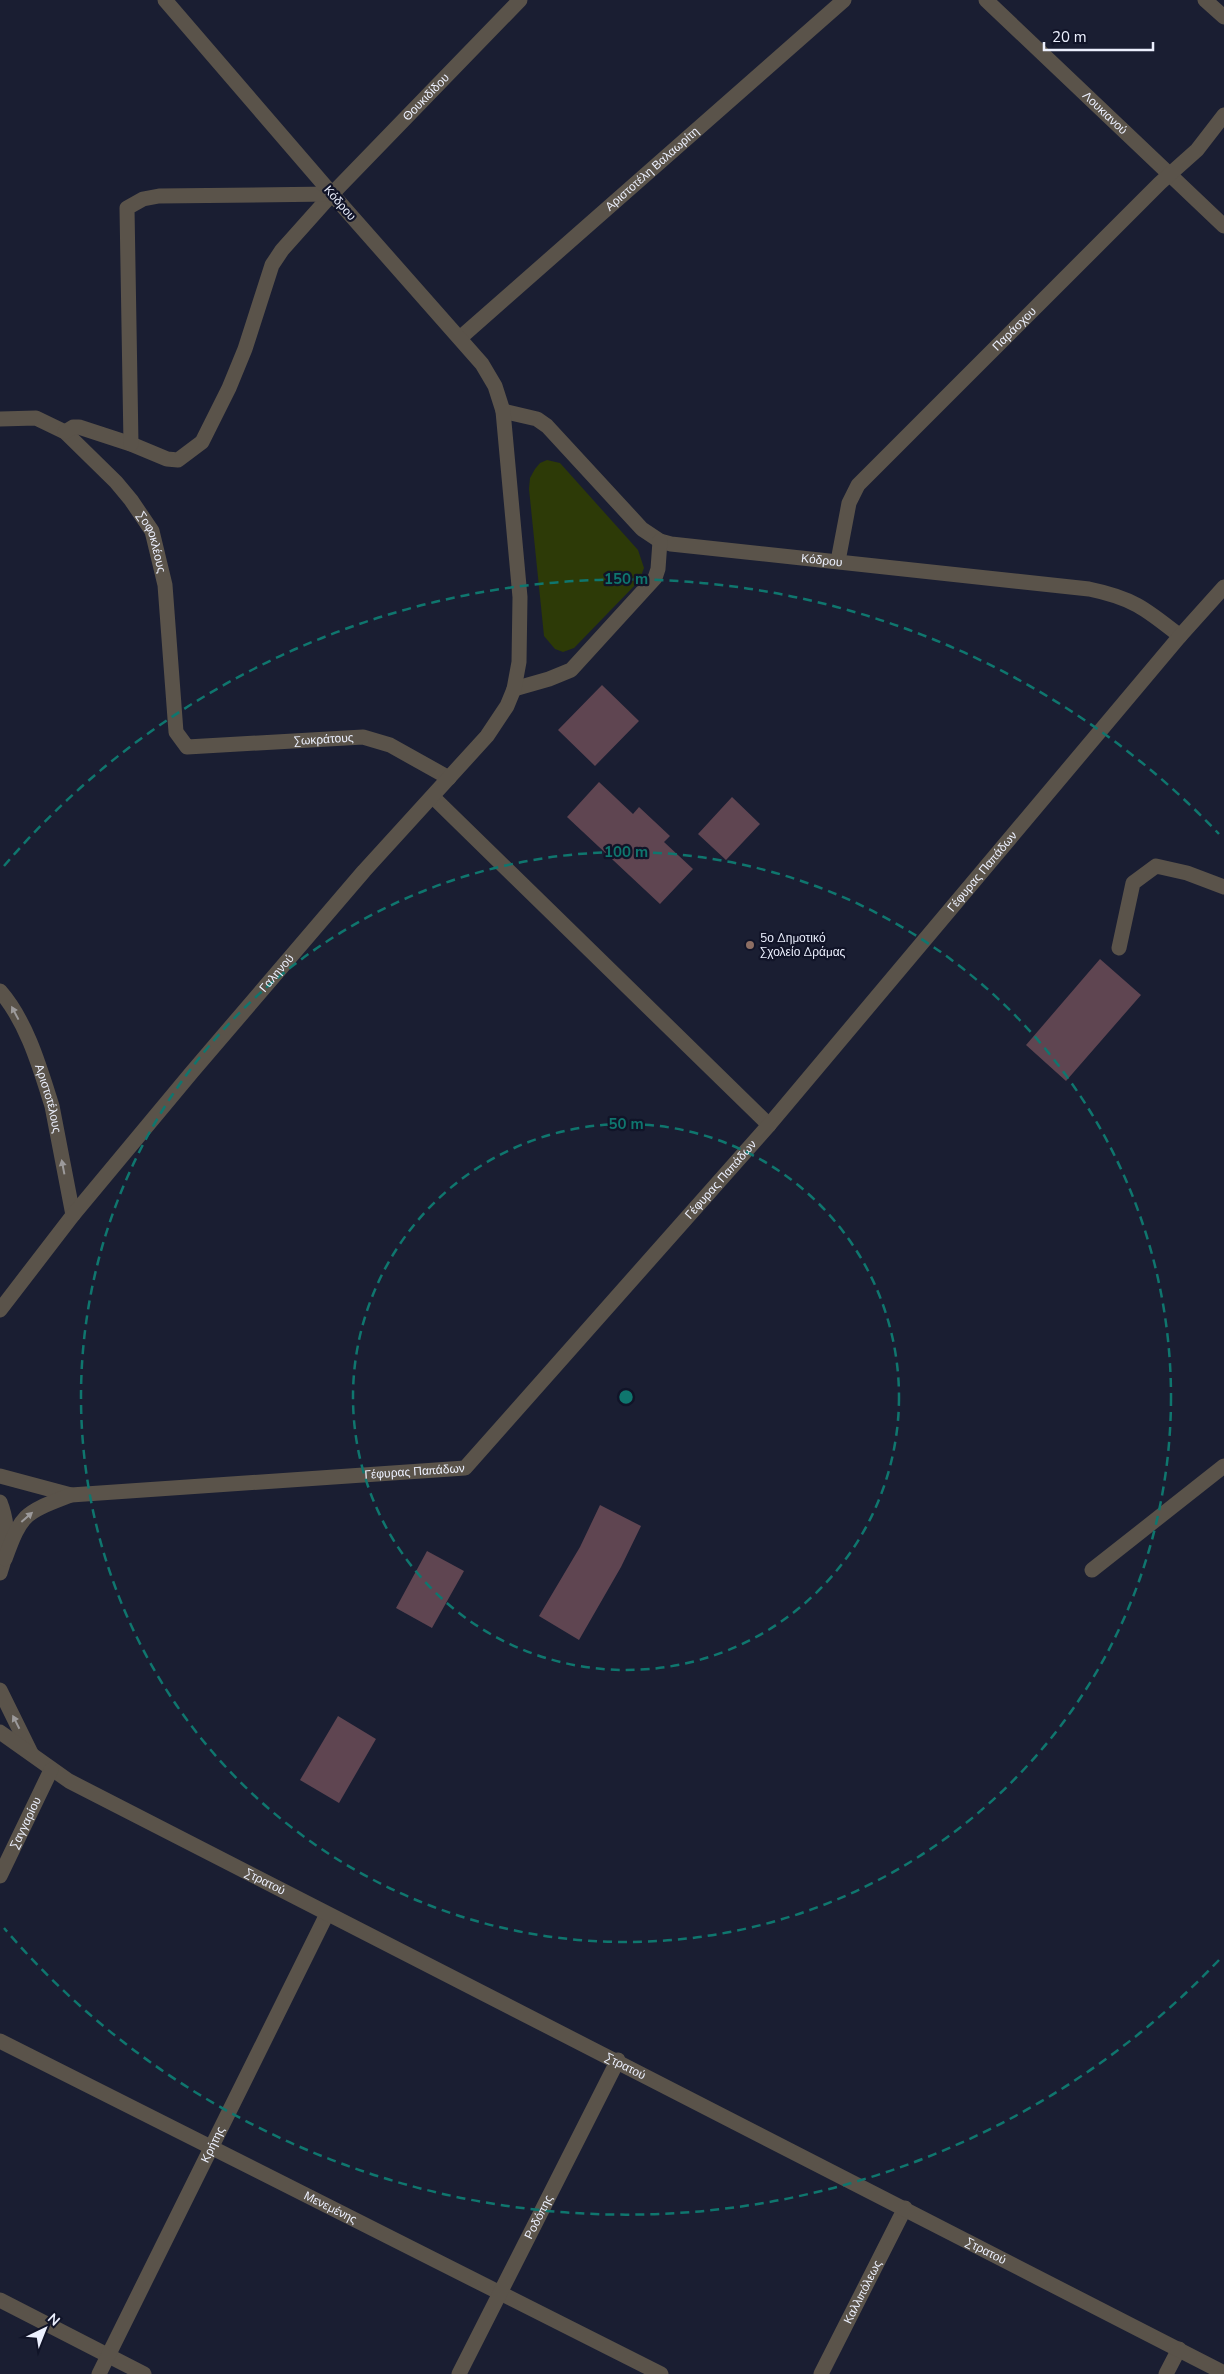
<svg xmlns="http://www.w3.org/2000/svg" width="1224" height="2374" viewBox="0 0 1224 2374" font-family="'Nunito Sans',sans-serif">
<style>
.green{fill:#2d3a07}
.building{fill:#5f4551}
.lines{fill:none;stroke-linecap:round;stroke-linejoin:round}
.service{stroke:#5a534a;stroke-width:15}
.minor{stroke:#5a534a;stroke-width:15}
.tertiary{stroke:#5a534a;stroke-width:15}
.oneway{fill:#9c9a9b}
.ring{fill:none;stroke:#0f766e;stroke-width:2.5;stroke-dasharray:9 6}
.education-dot{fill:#8d6e63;stroke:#111428;stroke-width:2}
.labels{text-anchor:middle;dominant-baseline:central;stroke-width:4.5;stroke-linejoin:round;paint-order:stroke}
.street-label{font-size:12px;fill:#ecf0fe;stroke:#111428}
.poi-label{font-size:12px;fill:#ecf0fe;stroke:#111428;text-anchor:start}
.centre{fill:#0f766e;stroke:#111428;stroke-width:2.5}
.ring-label{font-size:15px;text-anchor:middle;font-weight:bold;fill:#0f766e;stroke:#111428;stroke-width:4.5;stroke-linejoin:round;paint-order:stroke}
</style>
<rect width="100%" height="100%" fill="#1a1e32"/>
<path class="green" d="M547,460l13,3 78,87 6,18 -5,13 -65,67 -11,4 -8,-3 -11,-13 -15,-147 1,-11 5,-9 5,-6z"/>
<path class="building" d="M602,685l37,36 -44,45 -37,-36z
M599,782l34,32 6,-7 31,29 -6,6 29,27 -33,35 -93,-87z
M732,797l28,27 -34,36 -28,-26z
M1100,959l41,36 -75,86 -40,-36z
M600,1505l41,21 -20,41 -42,73 -40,-24 41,-69z
M427,1551l37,20 -32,57 -36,-20z
M338,1716l38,23 -37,64 -39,-23z"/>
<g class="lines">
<path class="service" d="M1119,948l14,-65 23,-17 31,7 37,14"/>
<g class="minor">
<path id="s1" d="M986,0l238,226"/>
<path d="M1205,0l19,17"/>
<path id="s2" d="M460,338l384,-338"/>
<path id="s3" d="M503,411l34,8 10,7 95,103 18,12 11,3 418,45c44,9 57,20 91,47"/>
<path id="s4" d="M0,419l36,-1 29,14 51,50 15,18 21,31 13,54 11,147 11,15 176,-10 27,8 59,33"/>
<path id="s5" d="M65,432l8,-5h6l52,17 36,15 11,1 24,-18 27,-54 16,-39 27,-84 10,-15 50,-56 188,-194"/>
<path d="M131,444l-4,-236 16,-9 16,-3 173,-2"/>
<path id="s6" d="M838,561l11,-58 9,-18 302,-302 37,-33 27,-35"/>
<path d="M514,689l35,-10 22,-9 84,-92 3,-9 2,-28"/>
<path d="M433,797l336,328"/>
<path id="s7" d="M0,991c27,31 40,77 52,115l21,109"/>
<path d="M1092,1570l132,-104"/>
<path id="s8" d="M0,2041l661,333"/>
<path d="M0,2300l144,74"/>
<path id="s9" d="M99,2374l228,-460"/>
<path id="s10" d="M459,2374l159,-314"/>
<path id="s11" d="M821,2374l84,-166"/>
<path d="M1166,2374l13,-25"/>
</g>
<g class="tertiary">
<path id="s12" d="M0,1310l73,-95 119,-143 172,-201 123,-135 20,-30 7,-17 5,-27 1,-65 -17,-186 -8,-25 -13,-22 -150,-170 -167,-194"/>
<path d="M0,1476l71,19"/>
<path d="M0,1502c9,23 8,48 0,71"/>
<path id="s13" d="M5,1559c17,-47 20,-46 66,-64l394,-27 304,-343 411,-489 44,-49"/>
<path d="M0,1690l31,63"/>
<path id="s14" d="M0,1732l69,49 1155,592"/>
<path id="s15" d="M0,1876l51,-106"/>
</g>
</g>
<defs><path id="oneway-solid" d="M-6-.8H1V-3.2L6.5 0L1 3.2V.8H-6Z" transform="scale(1.25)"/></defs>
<g class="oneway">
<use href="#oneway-solid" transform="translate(15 1013) rotate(-118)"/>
<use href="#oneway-solid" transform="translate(63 1167) rotate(-101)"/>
<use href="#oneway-solid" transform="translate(27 1517) rotate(-41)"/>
<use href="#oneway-solid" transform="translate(16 1722) rotate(-117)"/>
</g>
<g class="ring">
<circle cx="626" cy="1397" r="273"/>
<circle cx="626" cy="1397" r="545"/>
<path d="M1219 1960A818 818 0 0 1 4 1928M4 866A818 818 0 0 1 1219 834"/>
</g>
<circle class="education-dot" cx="750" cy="945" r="5"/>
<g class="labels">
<g class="street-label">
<text stroke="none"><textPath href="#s5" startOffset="569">Θουκιδίδου</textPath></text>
<text stroke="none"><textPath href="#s1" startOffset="164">Λουκιανού</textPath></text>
<text stroke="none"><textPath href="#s2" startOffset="256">Αριστοτέλη Βαλαωρίτη</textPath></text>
<text transform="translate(340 203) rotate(49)">Κόδρου</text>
<text stroke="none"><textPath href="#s6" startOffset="300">Παράσχου</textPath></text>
<text stroke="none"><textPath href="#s4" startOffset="211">Σοφοκλέους</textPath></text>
<text stroke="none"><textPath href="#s3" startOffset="372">Κόδρου</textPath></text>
<text stroke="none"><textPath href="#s4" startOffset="559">Σωκράτους</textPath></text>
<text stroke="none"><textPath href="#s13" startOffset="1282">Γέφυρας Παπάδων</textPath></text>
<text stroke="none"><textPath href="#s12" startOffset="436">Γαληνού</textPath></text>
<text stroke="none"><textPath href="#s7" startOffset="119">Αριστοτέλους</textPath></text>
<text stroke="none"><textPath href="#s13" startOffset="878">Γέφυρας Παπάδων</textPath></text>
<text stroke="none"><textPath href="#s13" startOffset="442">Γέφυρας Παπάδων</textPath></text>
<text stroke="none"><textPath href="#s15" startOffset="59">Σαγγαρίου</textPath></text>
<text stroke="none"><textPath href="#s14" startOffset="305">Στρατού</textPath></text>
<text stroke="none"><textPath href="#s14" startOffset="710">Στρατού</textPath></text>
<text stroke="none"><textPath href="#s9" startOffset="256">Κρήτης</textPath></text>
<text stroke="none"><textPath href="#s8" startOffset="370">Μενεμένης</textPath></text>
<text stroke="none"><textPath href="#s10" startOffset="176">Ροδόπης</textPath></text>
<text stroke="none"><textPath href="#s14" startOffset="1115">Στρατού</textPath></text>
<text stroke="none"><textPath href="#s11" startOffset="92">Καλλιπόλεως</textPath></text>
</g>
<g class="poi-label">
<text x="760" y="938">5ο Δημοτικό<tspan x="760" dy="14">Σχολείο Δράμας</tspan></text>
</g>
</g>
<circle cx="626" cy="1397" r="8" class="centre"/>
<g class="ring-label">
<text x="626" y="584">150 m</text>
<text x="626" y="857">100 m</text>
<text x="626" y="1129">50 m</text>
</g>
<g transform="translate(45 2329) rotate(43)" stroke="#111428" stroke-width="4" paint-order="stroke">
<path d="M0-4L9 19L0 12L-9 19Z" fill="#ecf0fe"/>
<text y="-8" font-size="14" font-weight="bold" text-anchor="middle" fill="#ecf0fe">N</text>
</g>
<path d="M1044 42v8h109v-8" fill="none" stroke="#ecf0fe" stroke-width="2.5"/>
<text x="1052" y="42" font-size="15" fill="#ecf0fe" stroke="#111428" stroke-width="4" paint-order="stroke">20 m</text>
</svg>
